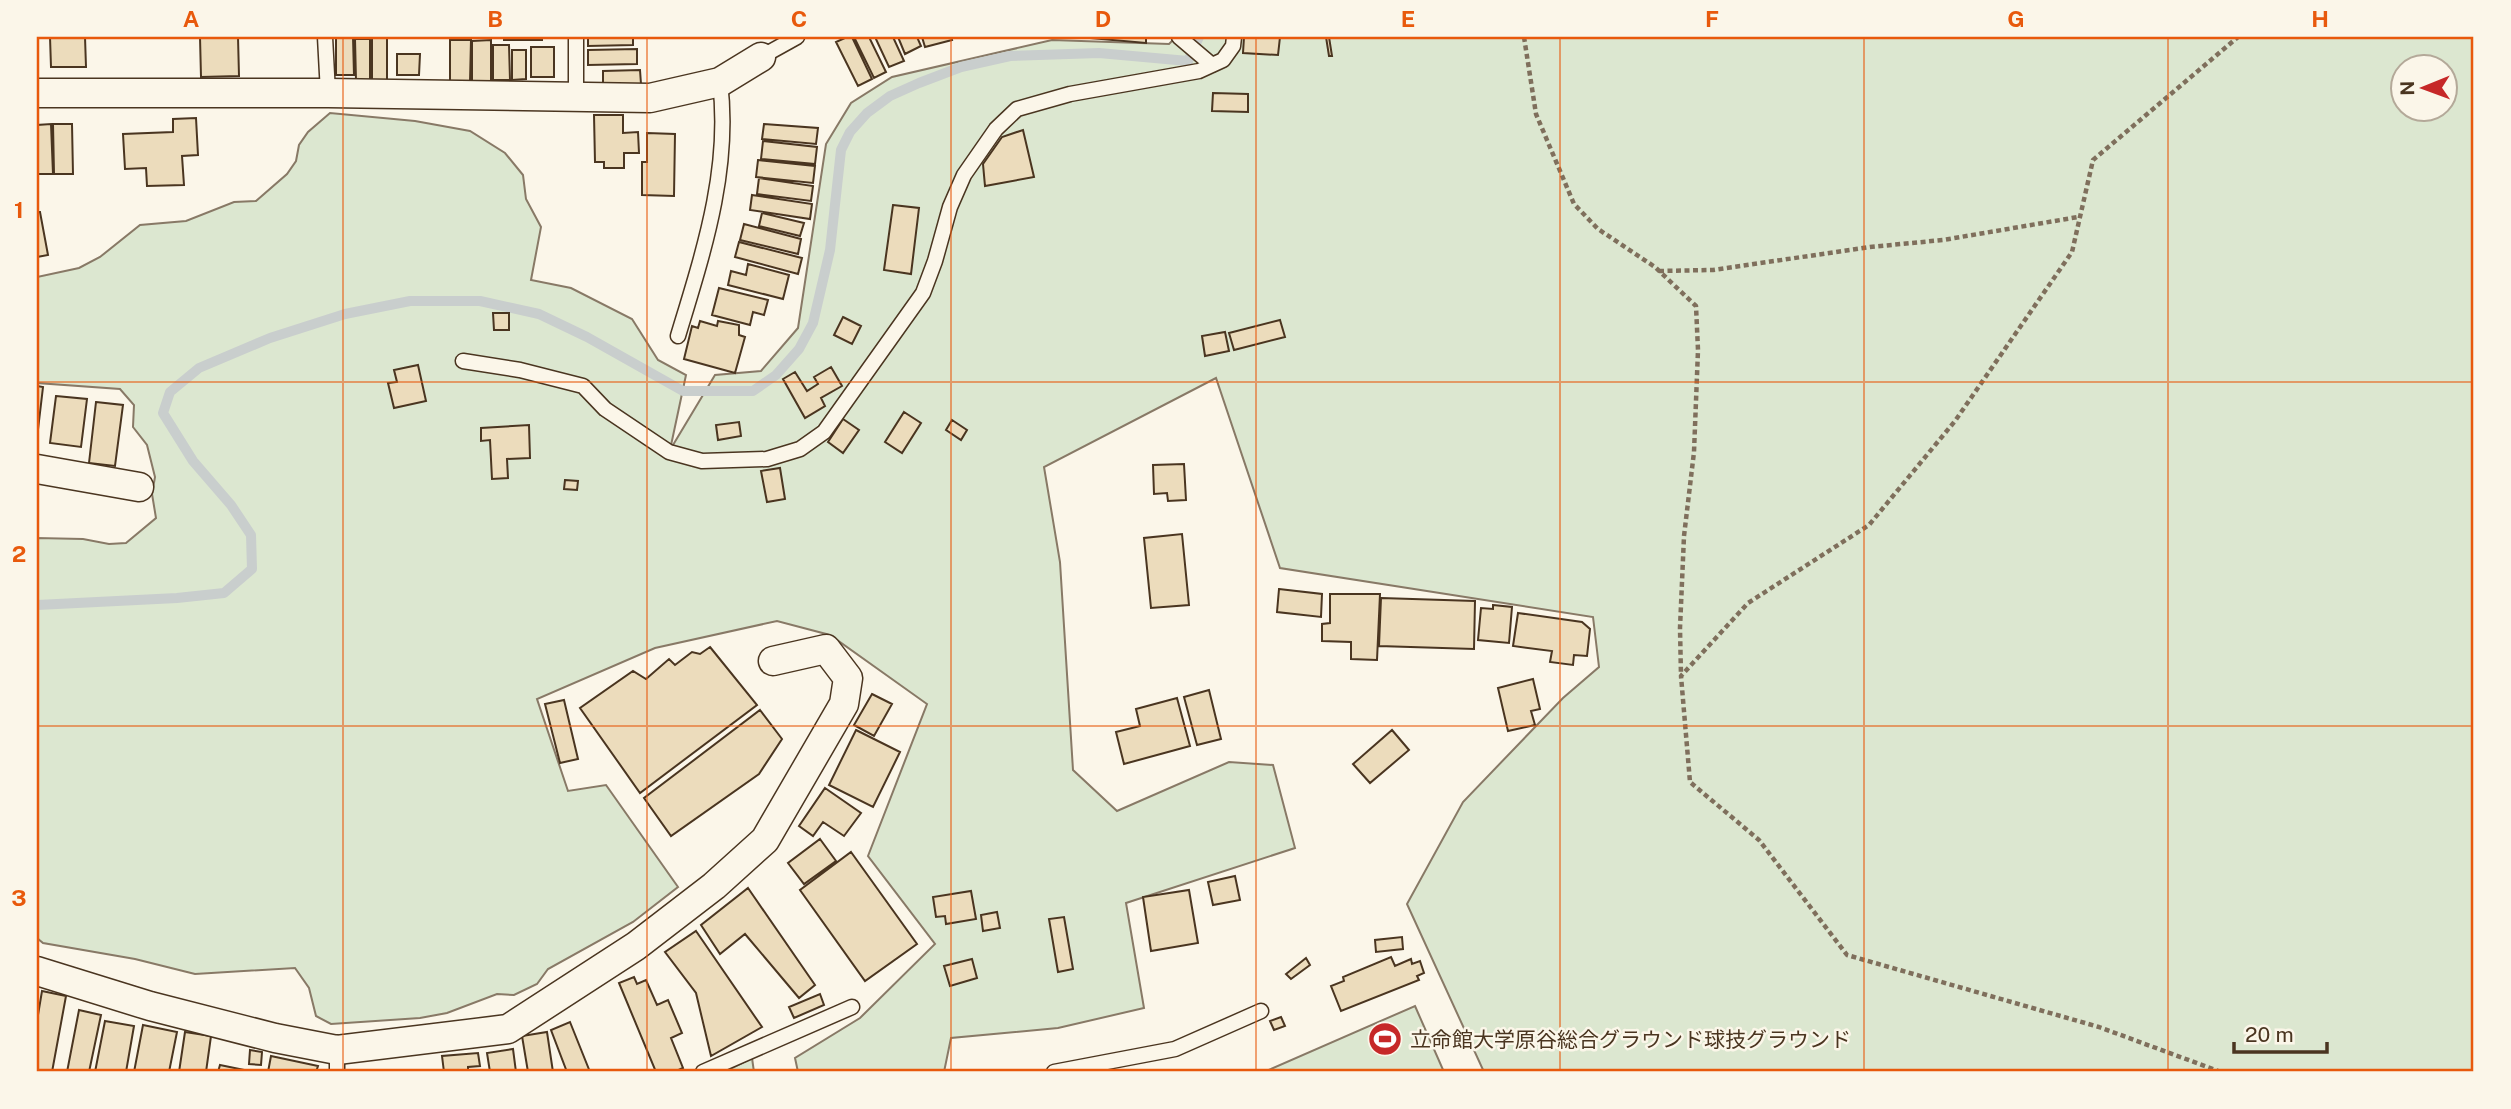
<svg xmlns="http://www.w3.org/2000/svg" width="2511" height="1109" viewBox="0 0 2511 1109" font-family="'Public Sans','Noto Sans JP',sans-serif">
<style>
.green{fill:#dce7d0;stroke:#887966;stroke-width:2;fill-rule:evenodd}
.lines{fill:none;stroke-linecap:round;stroke-linejoin:round}
.stream{stroke:#c9cecd;stroke-width:10}
.building{fill:#ecdcbc;stroke:#4a3520;stroke-width:2}
.lane-casing{stroke:#4a3520;stroke-width:17}
.street-casing{stroke:#4a3520;stroke-width:31}
.path{stroke:#7f6f5c;stroke-width:4.5;stroke-dasharray:5 3.5;stroke-linecap:butt}
.lane{stroke:#fbf6e9;stroke-width:14}
.street{stroke:#fbf6e9;stroke-width:28}
.grid{fill:none;stroke:#e8590c;stroke-width:2;stroke-opacity:0.55}
.labels{text-anchor:middle;dominant-baseline:central;stroke-width:5;stroke-linejoin:round;paint-order:stroke}
.poi-label{font-size:21px;fill:#4a3520;stroke:#fbf6e9;text-anchor:start}
.neatline{fill:none;stroke:#e8590c;stroke-width:2.5}
.grid-label{font-size:23px;text-anchor:middle;font-weight:bold;fill:#e8590c}
</style>
<rect width="100%" height="100%" fill="#fbf6e9"/>
<path class="green" d="M1176,37h1298v1035h-990l-77,-168 56,-102 100,-104 36,-31 -6,-50 -313,-49 -64,-190 -172,89 16,95 13,208 44,41 112,-49 44,3 22,83 -169,55 18,105 -86,20 -107,10 -7,34h-146l-3,-14 65,-40 75,-74 -67,-88 59,-152 -97,-69 -53,-14 -122,27 -118,51 31,92 38,-6 72,102 -45,35 -85,47 -11,15 -23,11 -17,-1 -50,19 -27,5 -89,6 -15,-8 -7,-28 -14,-20 -100,6 -60,-15 -92,-16 -6,-5v-400l46,1 26,5 17,-1 30,-25 -4,-24 3,-17 -8,-32 -14,-18 1,-22 -14,-16 -83,-6v-106l42,-9 21,-11 40,-32 46,-4 48,-19 22,-1 31,-27 9,-13 3,-16 9,-13 22,-19 85,8 55,10 35,22 18,22 3,24 15,28 -10,53 40,8 61,31 26,41 28,15 -16,75 45,-75 46,-4 37,-43 28,-184 25,-41 41,-26 160,-37 117,4zM2402,66h42v42h-42z
M1415,1006l29,66h-180z
M752,1058l2,14h-30z"/>
<g class="lines">
<path class="stream" d="M37,605l140,-7 47,-5 28,-24 -1,-34 -20,-30 -38,-44 -30,-48 7,-21 29,-24 71,-30 75,-24 65,-13h70l59,13 48,23 96,54h70l23,-16 23,-26 14,-26 17,-73 11,-100 9,-18 17,-19 23,-17 29,-13 42,-16 49,-11 89,-3 89,8 11,-24"/>
</g>
<path class="building" d="M50,37h35l1,30h-35z
M200,37h38l1,39 -38,1z
M336,37h17l1,38h-18z
M372,37h15v43l-15,1z
M504,37h38v3h-38z
M588,37h45v8l-45,1z
M847,37h5l20,42 -14,7 -22,-44z
M854,37h15l17,35 -12,6z
M875,37h18l11,24 -15,6z
M898,37h19l4,9 -16,8z
M922,37h29l1,3 -27,7z
M1151,37l-5,1v5l-56,-5z
M1244,37h36l-2,18 -35,-2z
M1326,37h3l3,19h-3z
M355,39h15v41l-14,1z
M450,40h21l-1,42h-20z
M491,40v42h-19v-41z
M493,45h16l1,35h-17z
M531,47h23v30h-23z
M637,49v15l-49,1v-15z
M512,50h14v29l-14,1z
M397,54h23l-1,21h-22z
M640,70l1,14 -38,1v-14z
M1213,93l35,1v18l-36,-1z
M594,115h29v18l15,-1 1,21h-15v15h-20v-6h-9z
M196,118l2,37 -16,1 2,29 -37,1 -1,-18 -21,1 -2,-35 50,-2v-13z
M51,124l2,50h-16v-49z
M53,124h19l1,50h-19z
M764,124l54,4 -2,16 -54,-5z
M1023,130l11,47 -49,9 -2,-22 19,-27z
M647,133l28,1 -1,62 -32,-1v-33h5z
M763,141l54,6 -2,17 -54,-5z
M758,160l57,6 -2,17 -57,-6z
M759,178l54,8 -2,15 -54,-7z
M752,195l60,9 -2,15 -60,-9z
M893,205l26,3 -8,66 -27,-4z
M37,212h3l8,43 -11,2z
M762,213l42,10 -4,13 -41,-10z
M744,224l57,15 -3,15 -58,-14z
M739,242l63,16 -4,16 -63,-17z
M748,264l41,11 -6,24 -55,-14 3,-14 15,4z
M719,288l49,12 -4,15 -11,-3 -3,13 -38,-10z
M493,313h16v17h-15z
M843,317l18,9 -9,18 -18,-9z
M1280,320l5,17 -51,13 -5,-17z
M700,321l17,5 1,-5 21,4v10l6,2 -10,36 -51,-14 8,-33 6,2z
M1225,332l4,19 -24,5 -3,-20z
M418,365l8,36 -32,7 -6,-25 9,-1 -3,-12z
M831,367l11,19 -21,12 4,8 -20,12 -22,-39 12,-7 12,19 11,-7 -4,-7z
M37,386l6,1 -6,51z
M56,396l31,3 -6,48 -31,-4z
M96,402l27,3 -8,61 -26,-3z
M904,412l17,11 -19,30 -17,-11z
M843,419l16,11 -16,23 -15,-11z
M952,420l15,10 -6,10 -15,-10z
M739,422l2,14 -23,4 -2,-15z
M529,425l1,33 -23,1 1,19 -16,1 -2,-39 -9,1v-13z
M1184,464l2,36 -18,1 -1,-8 -13,1 -1,-29z
M780,468l5,31 -18,3 -6,-31z
M565,480l13,1 -1,9 -13,-1z
M1182,534l7,71 -38,3 -7,-70z
M1279,589l43,5 -1,23 -44,-5z
M1330,594h50l-3,66 -26,-1v-17l-29,-1v-17l8,-1z
M1381,598l94,3 -1,48 -95,-3z
M1493,605l19,2 -3,36 -31,-3 3,-32 12,1z
M1518,613l64,9 8,7 -3,27 -13,-1 -1,10 -23,-3 2,-11 -39,-5z
M710,647l47,58 -117,88 -60,-85 53,-37 13,8 23,-20 6,6 17,-13 8,2z
M1533,679l7,30 -9,2 4,14 -27,6 -10,-43z
M1209,690l12,49 -24,6 -13,-48z
M872,694l20,10 -18,32 -20,-11z
M1177,698l13,48 -66,18 -8,-32 24,-6 -4,-17z
M564,700l14,59 -18,4 -15,-59z
M760,710l22,29 -23,35 -88,62 -27,-38z
M856,730l44,22 -27,55 -44,-22z
M1392,730l17,20 -39,33 -17,-19z
M825,788l36,25 -17,23 -21,-14 -10,14 -14,-10z
M820,839l16,22 -32,23 -16,-21z
M851,852l66,92 -52,37 -65,-91z
M1235,876l5,24 -27,5 -5,-23z
M748,888l67,97 -16,13 -54,-64 -25,20 -19,-29z
M1189,890l9,53 -47,8 -8,-54z
M971,891l5,28 -30,5 -1,-8 -9,1 -3,-20z
M997,912l3,16 -17,3 -2,-16z
M1064,917l9,52 -15,3 -9,-53z
M696,931l66,96 -51,29 -15,-63 -31,-41z
M1402,937l1,12 -27,3 -1,-12z
M1391,957l4,9 16,-7 1,5 8,-3 4,12 -7,3 2,4 -78,31 -10,-25 13,-5 -1,-4z
M1306,958l4,7 -19,14 -5,-5z
M972,959l5,19 -27,8 -6,-20z
M634,977l3,7 9,-4 11,25 11,-5 14,33 -11,5 12,30 -9,4h-18l-37,-89z
M42,991l24,5 -14,76h-15v-51z
M820,994l4,11 -30,13 -5,-11z
M79,1010l22,5 -12,57h-22z
M1281,1017l4,9 -11,4 -4,-9z
M105,1021l29,5 -8,46h-31z
M570,1022l20,50h-23l-16,-42z
M143,1025l34,7 -8,40h-35z
M185,1032l26,4 -5,36h-27z
M547,1032l6,40h-25l-6,-36z
M513,1049l3,23h-26l-3,-19z
M250,1050l12,2 -1,13 -12,-1z
M478,1053l2,13 -12,1v5h-24l-2,-16z
M271,1056l47,10 -2,6h-48z
M220,1065l34,7h-36z"/>
<g class="lines">
<g class="lane-casing">
<path id="lane" d="M325,37l3,56
M576,37v60
M1179,37l33,28
M761,57l36,-20
M678,336c25,-83 53,-166 42,-254
M463,361l57,9 63,16 22,23 64,43 33,9 65,-2 33,-10 24,-17 99,-139 12,-32 15,-54 14,-32 32,-46 21,-20 53,-15 129,-23 24,-11 10,-14 1,-9
M337,1050v22
M703,1072l149,-65
M1054,1072l121,-23 86,-38"/>
</g>
<g class="street-casing">
<path id="street" d="M37,93h291l322,5 70,-16 41,-25
M37,469l102,18
M37,971l113,35 125,32 62,12 171,-21 128,-83 78,-60 51,-46 79,-136 4,-26 -22,-29 -53,12"/>
</g>
<path class="path" d="M1524,37l12,77 38,90 24,25 57,38 41,39 2,44 -4,102 -10,84 -4,92 1,48
M1659,271l54,-1 157,-23 73,-7 135,-23
M2221,1072l-122,-45 -252,-72 -88,-115 -69,-58 -9,-106 67,-73 121,-78 86,-104 117,-169 21,-92 145,-123"/>
<use href="#lane" class="lane"/>
<use href="#street" class="street"/>
</g>
<path class="grid" d="M343,37v1035M647,37v1035M951,37v1035M1256,37v1035M1560,37v1035M1864,37v1035M2168,37v1035M37,382h2437M37,726h2437"/>
<defs>
<g id="stadium-disc" transform="scale(1.75)"><circle r="9.5" fill="#c62828" stroke="#fbf6e9"/><path d="M0-5a6.5 5 0 1 0 0 10a6.5 5 0 1 0 0-10ZM-3.5-1.8h7v3.6h-7Z" fill="#fff"/></g>
</defs>
<g fill-rule="evenodd">
<use href="#stadium-disc" x="1385" y="1039"/>
</g>
<g class="labels">
<g class="poi-label">
<text x="1410" y="1039">立命館大学原谷総合グラウンド球技グラウンド</text>
</g>
</g>
<rect width="2511" height="1109" fill="none" stroke="#fbf6e9" stroke-width="77"/>
<g transform="translate(2424 88) rotate(269)"><circle r="33" fill="#fbf6e9" stroke="#b4a999" stroke-width="2"/>
<path d="M0-5L12 26L0 18L-12 26Z" fill="#c62828"/>
<text y="-10" font-size="19" font-weight="bold" text-anchor="middle" fill="#4a3520">N</text>
</g>
<path d="M2234 1042v10h93v-10" fill="none" stroke="#4a3520" stroke-width="3.5"/>
<text x="2245" y="1042" font-size="21" fill="#4a3520" stroke="#fbf6e9" stroke-width="5" paint-order="stroke">20 m</text>
<rect x="38" y="38" width="2434" height="1032" class="neatline"/>
<g class="grid-label">
<text x="191" y="27">A</text>
<text x="495" y="27">B</text>
<text x="799" y="27">C</text>
<text x="1103" y="27">D</text>
<text x="1408" y="27">E</text>
<text x="1712" y="27">F</text>
<text x="2016" y="27">G</text>
<text x="2320" y="27">H</text>
<text x="19" y="218">1</text>
<text x="19" y="562">2</text>
<text x="19" y="906">3</text>
</g>
</svg>
